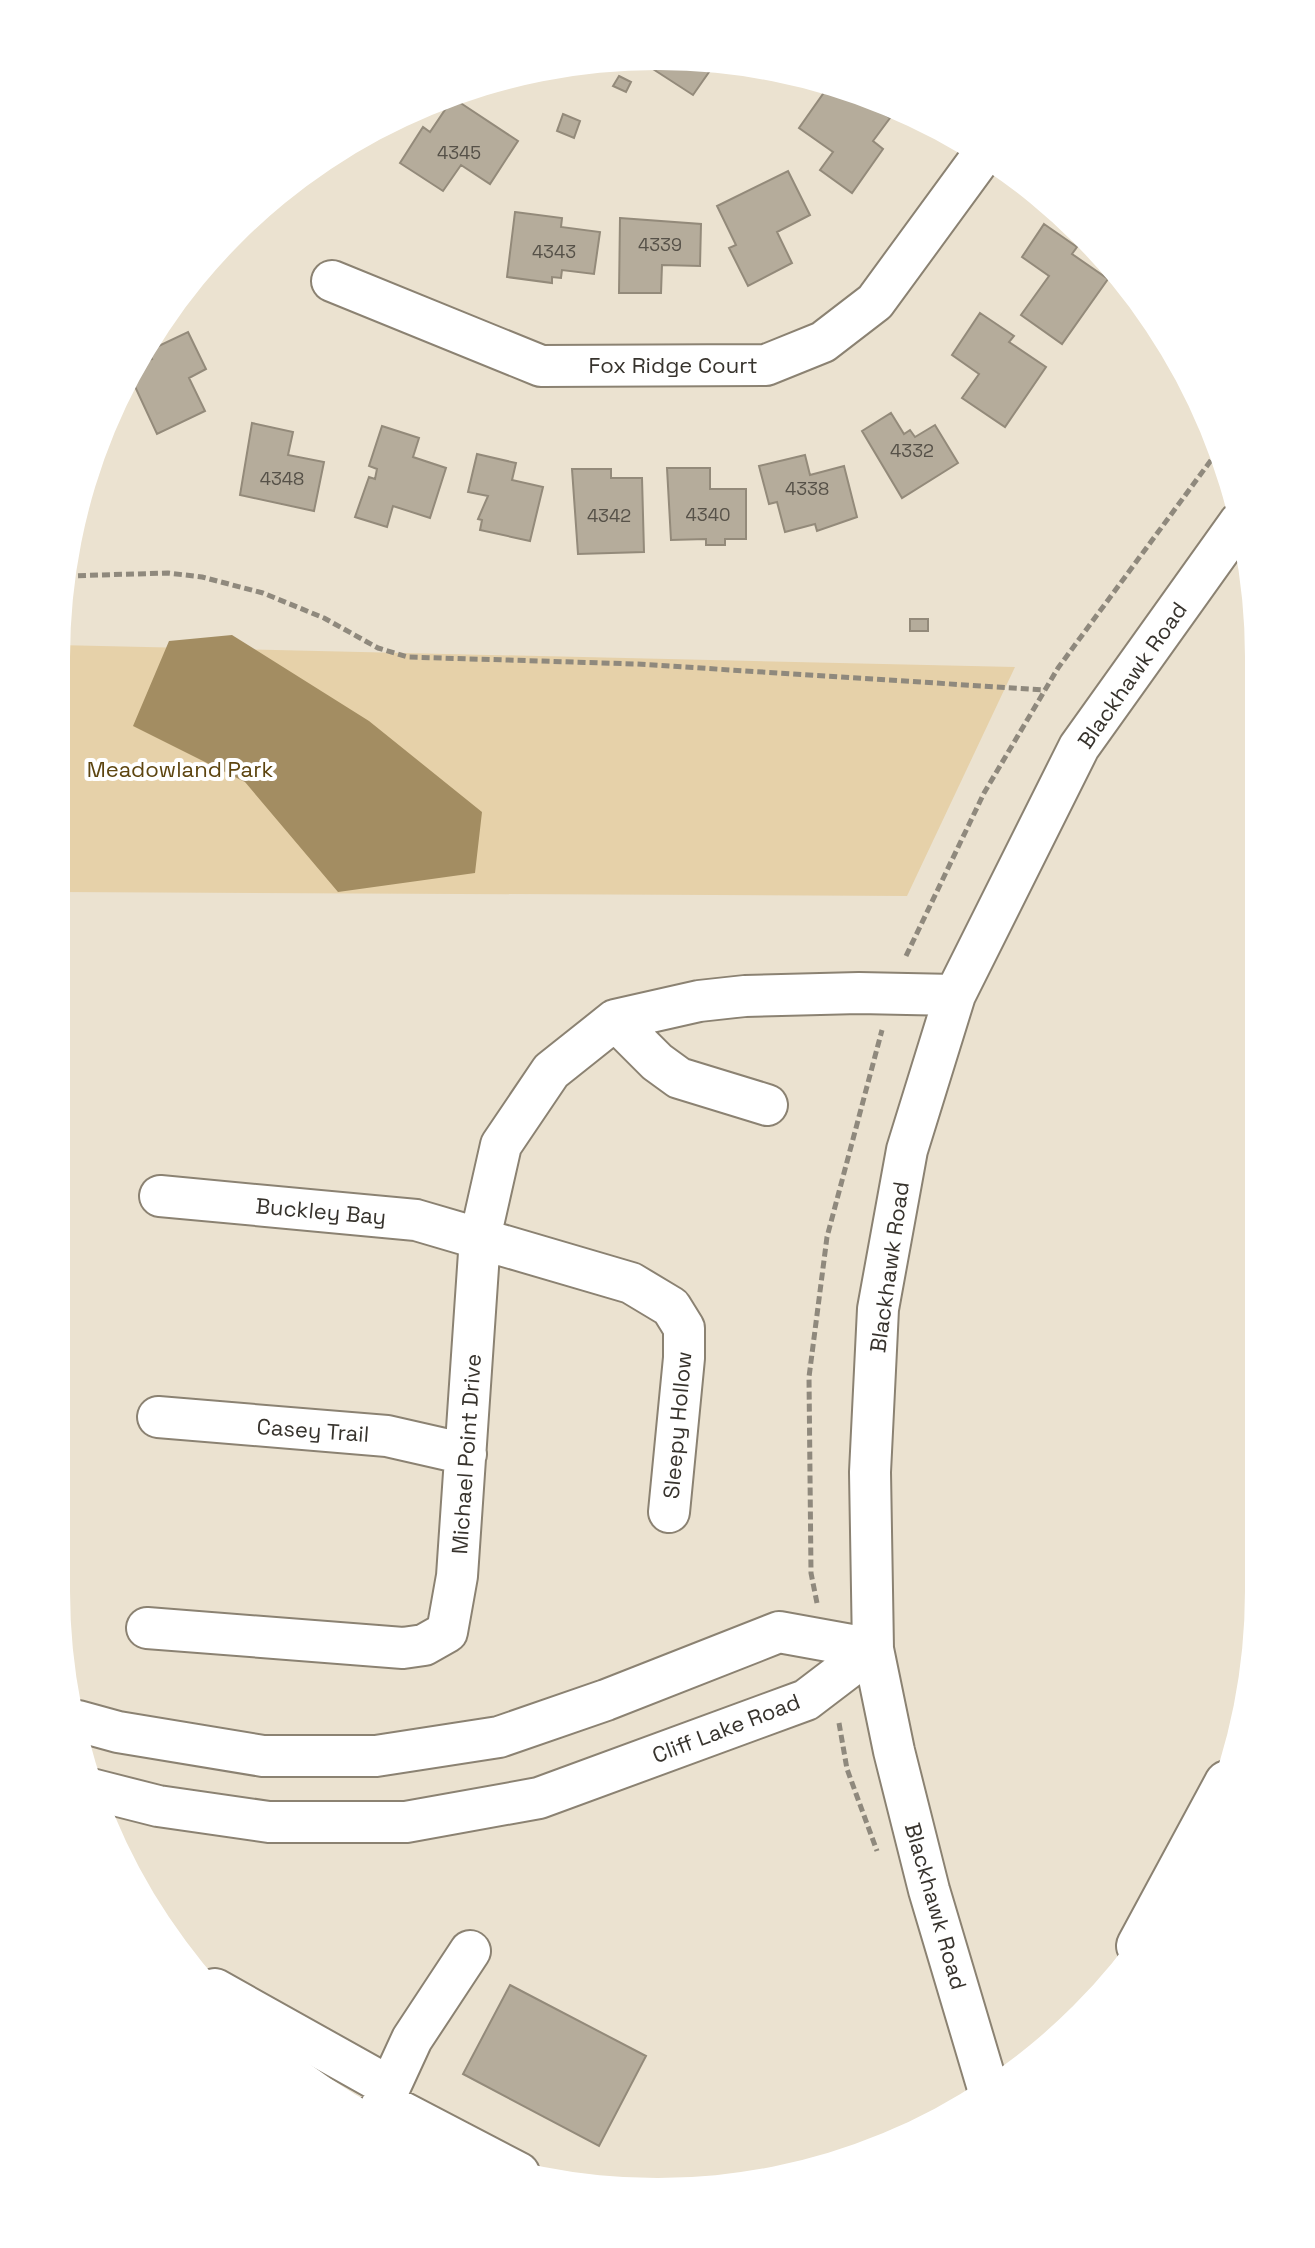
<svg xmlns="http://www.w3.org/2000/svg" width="1315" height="2248" viewBox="0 0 1315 2248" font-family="'Space Grotesk',sans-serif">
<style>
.green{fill:#e6d1a9}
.water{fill:#a38d62}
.building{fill:#b5ac9b;stroke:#938a7a;stroke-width:2}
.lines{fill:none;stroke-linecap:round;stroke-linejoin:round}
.minor-casing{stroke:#8b8272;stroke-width:44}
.highway-casing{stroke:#8b8272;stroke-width:48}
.path{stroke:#8f897d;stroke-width:5;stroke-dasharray:8 4;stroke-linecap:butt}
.minor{stroke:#fff;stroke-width:40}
.highway{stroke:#fff;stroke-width:44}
.labels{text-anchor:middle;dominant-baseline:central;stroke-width:8;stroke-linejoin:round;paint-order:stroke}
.number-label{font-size:18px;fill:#565148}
.street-label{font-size:22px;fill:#37332d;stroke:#fff}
.park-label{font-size:22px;fill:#5d4510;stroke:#fff}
</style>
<rect width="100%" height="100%" fill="#ebe2d0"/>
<path class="green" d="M57,645l958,22 -108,229 -850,-4z"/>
<path class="water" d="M232,635l137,86 113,91 -7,61 -137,19 -93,-110 -112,-56 36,-85z"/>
<path class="building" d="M657,56l59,6 -23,33 -54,-35z
M619,76l12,6 -5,10 -13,-6z
M830,84l20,6 40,28 -17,23 10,8 -31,44 -32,-23 13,-18 -34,-24z
M453,98l65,43 -28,43 -29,-19 -18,26 -43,-28 23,-36 7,5z
M563,114l17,7 -6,17 -17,-7z
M788,171l22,44 -33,17 15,31 -44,23 -19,-38 7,-3 -19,-39z
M515,212l47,6 -1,9 39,5 -6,42 -32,-4 -1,8 -9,-1v6l-45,-6z
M620,218l81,6 -1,42 -38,-1 -1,28h-42z
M1044,224l33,23 -5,7 36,25 -46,65 -41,-29 28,-39 -27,-19z
M980,313l34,23 -5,6 37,25 -41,60 -43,-29 17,-24 -27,-19z
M188,332l18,37 -17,9 16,33 -48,23 -26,-56 5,-12 16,-7 -4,-8z
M891,413l13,21 6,-4 5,7 20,-12 23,38 -56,35 -40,-67z
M252,423l41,9 -5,23 36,7 -10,49 -74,-16z
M382,426l37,12 -6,19 33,11 -16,50 -37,-12 -6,21 -32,-10 14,-40 6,2 2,-10 -8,-3z
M477,454l39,9 -4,17 31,7 -13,54 -50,-11 2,-10 -4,-1 10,-23 -20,-4z
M805,455l5,20 34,-9 13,51 -40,14 -2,-7 -30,8 -8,-30 -8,2 -10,-38z
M667,468h43v21h36v50h-21v6h-19v-6l-35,1z
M572,469h39v9h31l2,74 -66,2z
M910,619h18v12h-18z
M510,1985l136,71 -47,90 -136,-72z"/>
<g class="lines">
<g class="minor-casing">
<path id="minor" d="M332,281l209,85 225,-1 57,-23 52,-40 109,-149
M615,1020l42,42 22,16 88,27
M160,1196l256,24 215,63 40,24 13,21v30l-15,154
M158,1417l229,19 79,18
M147,1628l256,20 21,-3 23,-13 10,-56 23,-338 21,-93 50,-74 64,-51 84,-19 46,-5 114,-3 96,2
M78,1721l40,11 145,24h113l123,-19 107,-37 173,-68 94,17
M91,1789l67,17 111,16h137l133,-24 267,-98 67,-51
M215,1989l175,98
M987,2085l-58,-195 -35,-139 -21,-102 -3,-177 8,-163 29,-159 48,-155 124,-248 160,-224
M383,2102l136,71
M377,2115l35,-76 58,-88"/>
</g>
<g class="highway-casing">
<path id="highway" d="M1139,1946l88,-163"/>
</g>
<path class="path" d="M66,576l102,-3 34,4 61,16 61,25 54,30 30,9 229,7 408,26
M906,956l78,-163 74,-125 162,-220
M817,1603l-6,-30 -2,-196 18,-140 55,-207
M839,1723l8,46 30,82"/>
<use href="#minor" class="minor"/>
<use href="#highway" class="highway"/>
</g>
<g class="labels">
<g class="number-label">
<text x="459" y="152">4345</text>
<text x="660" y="244">4339</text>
<text x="554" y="251">4343</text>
<text x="912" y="450">4332</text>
<text x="282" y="478">4348</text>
<text x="807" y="488">4338</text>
<text x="708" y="514">4340</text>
<text x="609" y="515">4342</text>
</g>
<g class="street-label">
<text x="673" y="365">Fox Ridge Court</text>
<text transform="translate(1132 675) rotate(-55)">Blackhawk Road</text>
<text transform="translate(321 1211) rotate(5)">Buckley Bay</text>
<text transform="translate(889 1267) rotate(-82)">Blackhawk Road</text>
<text transform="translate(677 1425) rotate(-85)">Sleepy Hollow</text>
<text transform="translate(313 1430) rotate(4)">Casey Trail</text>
<text transform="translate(466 1454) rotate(-86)">Michael Point Drive</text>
<text transform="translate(726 1728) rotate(-21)">Cliff Lake Road</text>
<text transform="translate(936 1906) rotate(74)">Blackhawk Road</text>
</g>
<g class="park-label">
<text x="180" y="769">Meadowland Park</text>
</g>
</g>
<path d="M0 0H1315V2248H0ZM657 70H658A587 587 0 0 1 1245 657V1591A587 587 0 0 1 658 2178H657A587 587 0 0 1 70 1591V657A587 587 0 0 1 657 70Z" fill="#fff" fill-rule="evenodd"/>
</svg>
